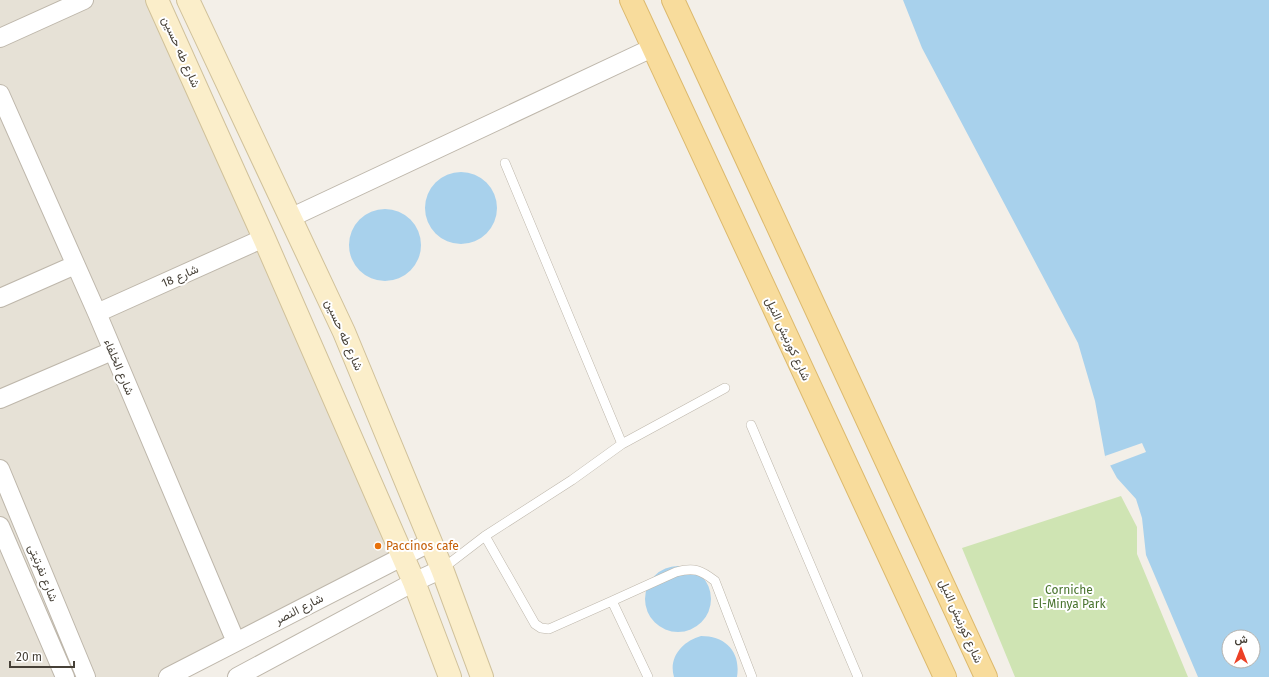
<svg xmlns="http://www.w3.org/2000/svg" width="1269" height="677" viewBox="0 0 1269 677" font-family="'Fira Sans',Vazirmatn,sans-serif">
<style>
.residential{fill:#e6e1d6}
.green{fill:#cfe4b3}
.water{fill:#a8d1ec;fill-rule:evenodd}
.pier{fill:#f3efe8}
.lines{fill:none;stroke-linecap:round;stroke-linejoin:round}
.lane-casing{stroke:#beb7ab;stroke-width:10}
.street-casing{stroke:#beb7ab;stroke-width:20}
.secondary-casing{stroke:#d0c19a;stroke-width:24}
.primary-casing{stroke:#dcb96d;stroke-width:24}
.lane{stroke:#fff;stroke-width:9}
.street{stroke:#fff;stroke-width:18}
.secondary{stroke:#fbeeca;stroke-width:22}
.primary{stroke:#f8dc9c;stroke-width:22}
.food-dot{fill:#e8710a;stroke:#fff;stroke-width:1.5}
.labels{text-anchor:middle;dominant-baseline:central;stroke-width:4;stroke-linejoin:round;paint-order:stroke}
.street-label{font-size:12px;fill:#464037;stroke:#fff}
.food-label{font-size:12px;fill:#c56008;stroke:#fff;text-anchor:start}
.park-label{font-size:12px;fill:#49742e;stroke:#fff}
</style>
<rect width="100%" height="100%" fill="#f3efe8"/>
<path class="residential" d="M0,0h148l250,554 -237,123h-161z"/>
<path class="green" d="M1121,496l16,31v27l51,123h-173l-53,-129z"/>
<path class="water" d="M903,0h366v677h-71l-52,-122 -4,-37 -6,-19 -19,-21 -12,-22 -10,-55 -17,-58 -156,-295zM1229,637h24v24h-24z
M425 208a36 36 0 1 1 72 0a36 36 0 1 1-72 0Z
M349 245a36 36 0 1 1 72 0a36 36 0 1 1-72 0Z
M645 599a33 33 0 1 1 66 0a33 33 0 1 1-66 0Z
M701,636c25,0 40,16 36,41h-63c-6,-20 9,-36 27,-41z"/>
<path class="pier" d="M1142,443l4,9 -37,14 -4,-10z"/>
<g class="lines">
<g class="lane-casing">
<path id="lane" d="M505,163l117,281
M751,425l107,252
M485,536l50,88 6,4 8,1 63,-28 36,76
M442,569l43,-33 87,-56 50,-36 103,-56
M612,601l64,-29c18,-5 25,-2 39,9l37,96"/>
</g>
<g class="street-casing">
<path id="street" d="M0,38l84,-38
M0,94l97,219 139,329
M290,218l362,-170
M0,298l75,-33
M97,313l167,-75
M0,399l112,-48
M0,469l86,208
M0,526l65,151
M168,677l263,-135
M237,677l177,-95 28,-13"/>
</g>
<g class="secondary-casing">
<path id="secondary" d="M157,0l107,238 150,344 36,95
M188,0l156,332 98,237 40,108"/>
</g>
<g class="primary-casing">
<path id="primary" d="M631,0l314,677
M673,0l313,677"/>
</g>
<use href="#lane" class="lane"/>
<use href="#street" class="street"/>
<use href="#secondary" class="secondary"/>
<use href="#primary" class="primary"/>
</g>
<circle class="food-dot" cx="378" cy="546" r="4"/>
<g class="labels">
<g class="street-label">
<text transform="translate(181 52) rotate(66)">شارع طه حسين</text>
<text transform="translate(180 276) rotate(-24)">شارع 18</text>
<text transform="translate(344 335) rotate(66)">شارع طه حسين</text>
<text transform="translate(788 339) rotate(65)">شارع كورنيش النيل</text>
<text transform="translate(119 367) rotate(67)">شارع الخلفاء</text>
<text transform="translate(43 573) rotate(68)">شارع نفرتيتى</text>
<text transform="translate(299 609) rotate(-27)">شارع النصر</text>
<text transform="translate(961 621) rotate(66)">شارع كورنيش النيل</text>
</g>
<g class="food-label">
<text x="386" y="546">Paccinos cafe</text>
</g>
<g class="park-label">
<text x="1069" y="590">Corniche<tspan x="1069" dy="14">El-Minya Park</tspan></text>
</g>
</g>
<g transform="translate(1241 649)"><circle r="19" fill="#ffffff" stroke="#b5b3af"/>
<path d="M0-3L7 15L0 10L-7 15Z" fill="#ec4026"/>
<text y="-6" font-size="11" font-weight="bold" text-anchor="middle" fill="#464037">ش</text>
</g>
<path d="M10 661v6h64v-6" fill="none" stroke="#464037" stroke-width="2"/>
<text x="16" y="661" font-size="12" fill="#464037" stroke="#ffffff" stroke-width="3" paint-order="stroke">20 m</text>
</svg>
